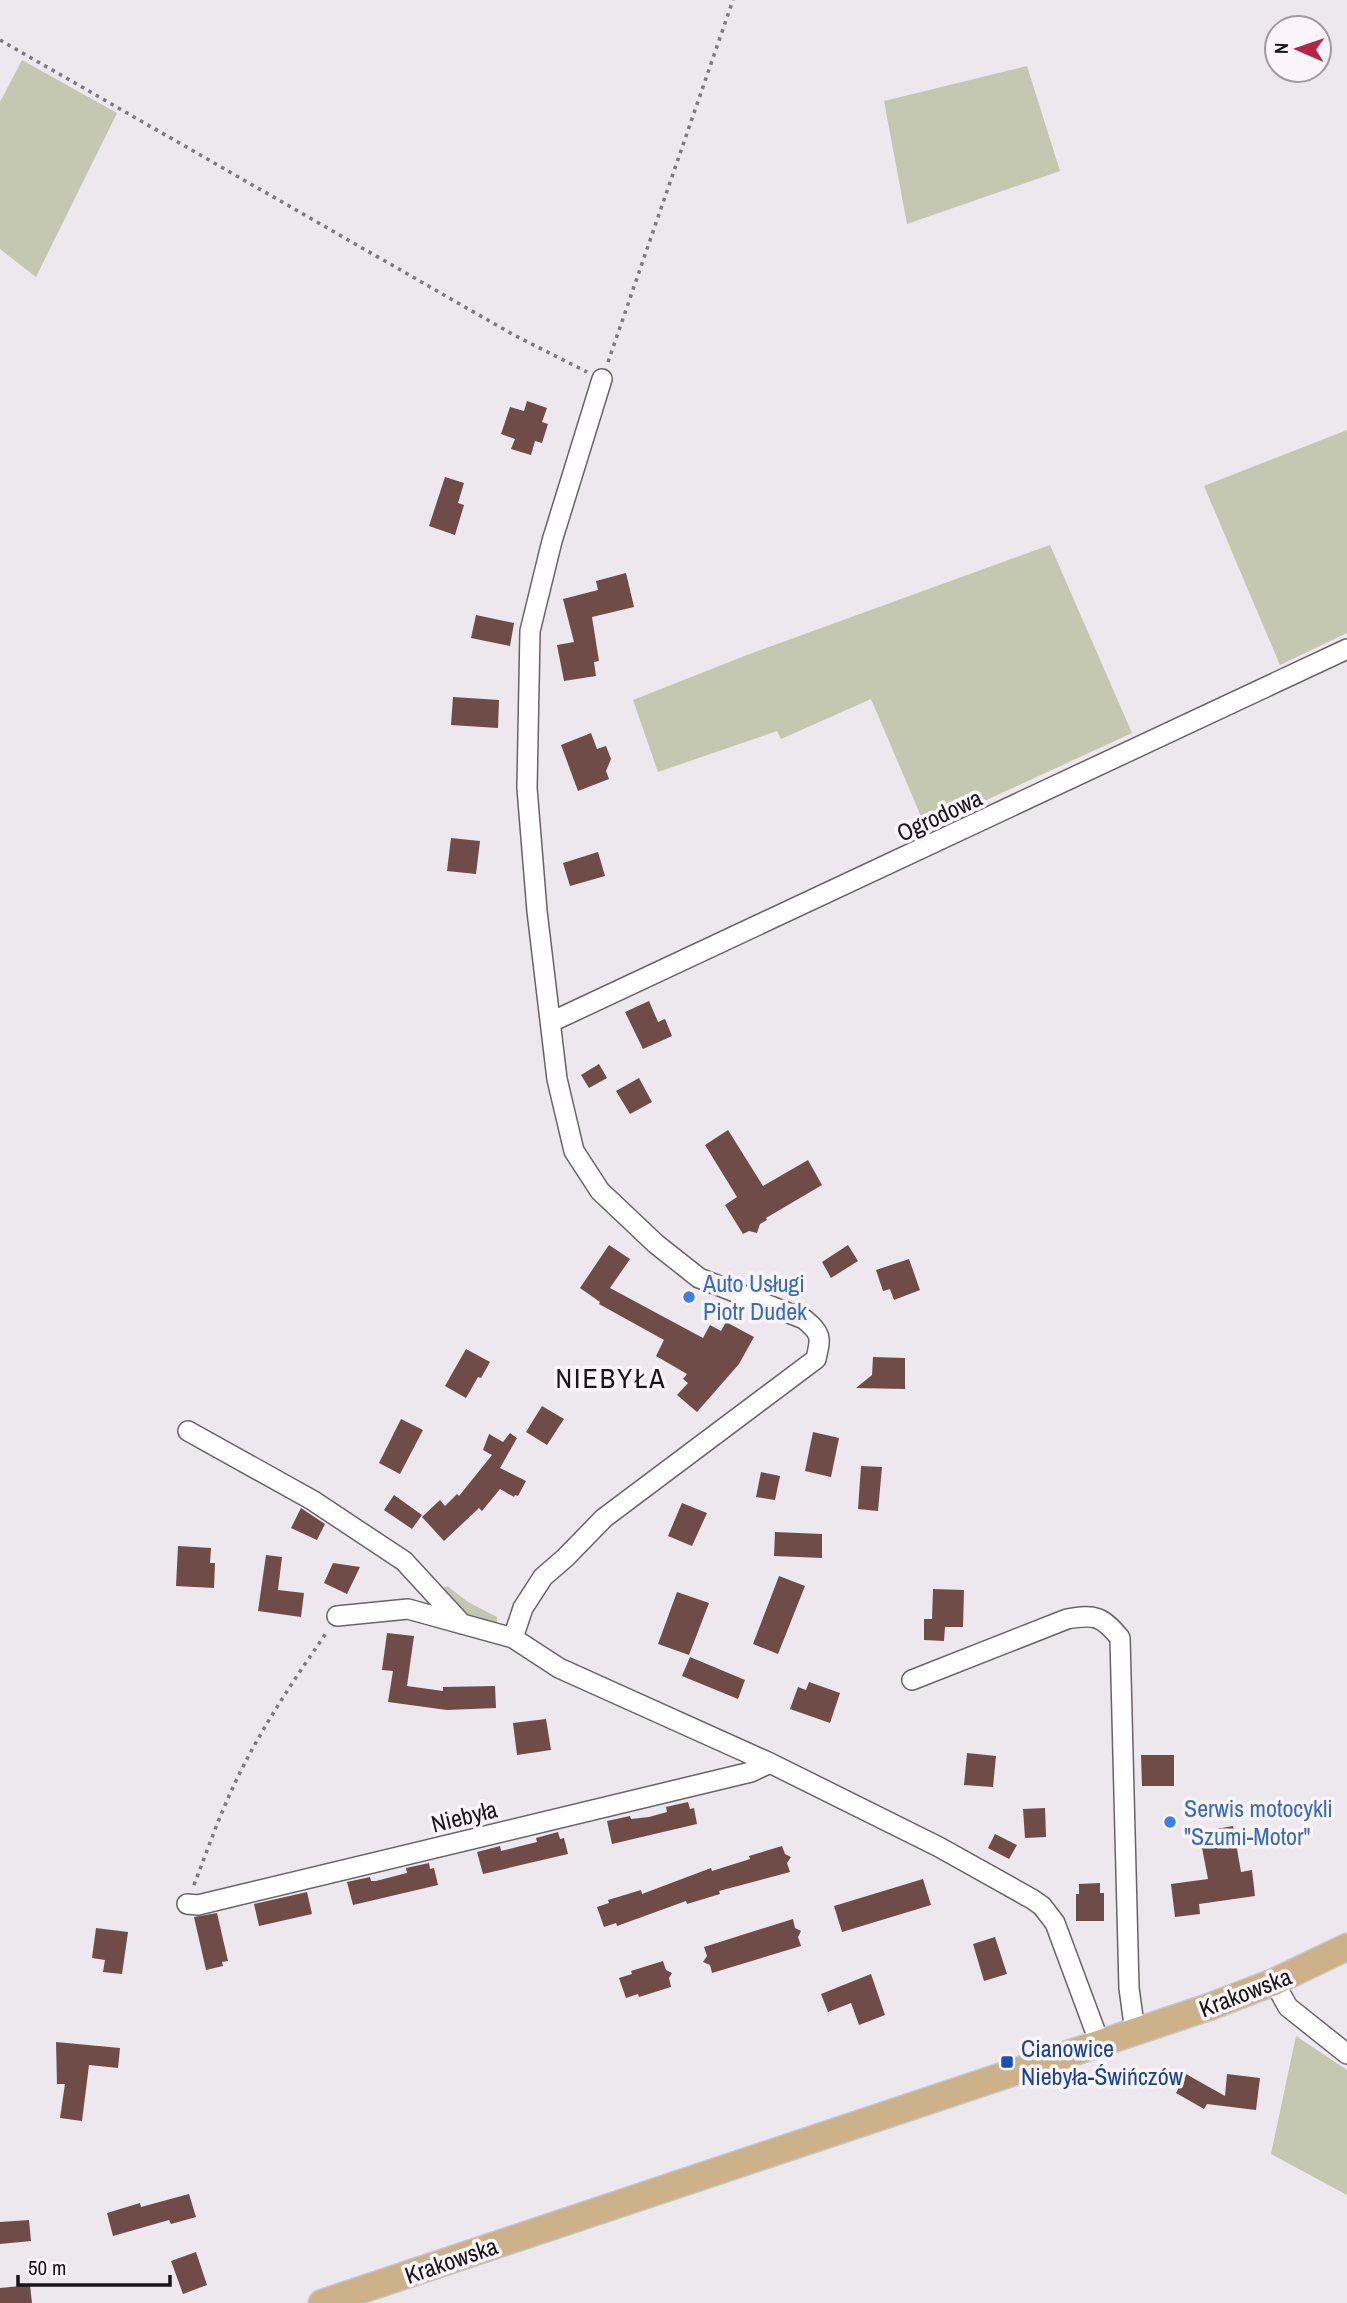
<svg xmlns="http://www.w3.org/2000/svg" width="1347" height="2303" viewBox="0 0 1347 2303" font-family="'Archivo Narrow',sans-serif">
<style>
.green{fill:#c4c8b1}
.building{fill:#704c48}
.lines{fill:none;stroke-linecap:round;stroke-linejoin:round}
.minor-casing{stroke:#696369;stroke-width:22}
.major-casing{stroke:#c8c7c8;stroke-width:29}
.path{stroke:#7d797e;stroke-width:3.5;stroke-dasharray:3.5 5;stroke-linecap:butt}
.minor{stroke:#fff;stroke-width:19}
.major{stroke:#cdb189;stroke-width:26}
.shop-dot{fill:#3f7fe0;stroke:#fbf4fb;stroke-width:2.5}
.transit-dot{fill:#1a4fb4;stroke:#fbf4fb;stroke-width:2.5}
.labels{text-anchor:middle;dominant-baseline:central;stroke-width:7;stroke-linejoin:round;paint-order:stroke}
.street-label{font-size:24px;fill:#181618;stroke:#fbf4fb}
.shop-label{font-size:24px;fill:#366cbe;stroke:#fbf4fb;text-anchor:start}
.transit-label{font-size:24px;fill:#164399;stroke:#fbf4fb;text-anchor:start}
.quarter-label{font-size:28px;letter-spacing:2px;fill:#181618;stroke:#fbf4fb}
</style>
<rect width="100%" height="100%" fill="#ede7ee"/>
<path class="green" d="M22,60l95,53 -81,164 -36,-28v-147z
M1027,66l33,105 -153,53 -23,-123z
M1347,430v203l-67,32 -76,-179z
M1050,545l82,188 -206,95 -55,-129 -90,40 -4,-8 -119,41 -25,-72 114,-45z
M447,1586l21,16 29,15v6c-33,-1 -37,-8 -57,-33z
M1296,2036l51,34v125l-76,-41z"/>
<path class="building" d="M527,401l20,7 -5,14 6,2 -6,19 -7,-2 -4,14 -20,-6 4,-10 -14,-5 9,-27 14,4z
M445,477l19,6 -6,20 6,2 -9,30 -26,-9z
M626,573l8,34 -42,10 7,44 -5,1 2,14 -32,5 -7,-36 17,-3 -11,-43 35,-9 -2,-9z
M476,615l38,8 -4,23 -39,-8z
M453,697l46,3 -1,28 -47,-3z
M591,733l6,16 9,-3 5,13 -5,12 3,8 -31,12 -17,-46z
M451,838l29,3 -4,33 -29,-3z
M598,852l7,24 -35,10 -7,-23z
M649,1001l9,21 7,-3 7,17 -29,13 -18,-37z
M599,1064l8,14 -18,10 -8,-13z
M639,1078l13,24 -22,12 -14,-23z
M728,1130l35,56 45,-26 14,25 -56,33 1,2 -7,4 -3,9 -8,-2 -6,3 -18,-29 12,-8 -32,-52z
M609,1245l21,14 -20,29 93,50 7,-13 11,6 5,-9 28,15 -15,27 -42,48 -20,-17 11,-12 -5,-4 4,-5 -31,-18 8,-16 -65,-36 1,-2 -20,-14z
M848,1245l10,16 -27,17 -9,-16z
M909,1259l11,31 -26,10 -4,-11 -7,2 -7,-21z
M466,1349l24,13 -9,16 -3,-1 -12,21 -21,-12z
M873,1357l32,1v31l-49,-1 16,-13z
M542,1406l22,13 -17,26 -21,-13z
M401,1419l22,11 -23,44 -21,-11z
M813,1432l26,6 -8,39 -26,-6z
M510,1433l7,5 -17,30 26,13 -8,15 -3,-1 -1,2 -14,-8 -18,22 -3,-3 -35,33 -22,-24 18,-17 5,6 12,-12 2,2 33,-41 -9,-5 6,-16 14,8z
M861,1466l21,1 -4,44 -20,-2z
M761,1472l19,4 -5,24 -19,-3z
M394,1495l28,20 -10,14 -28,-19z
M682,1503l25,10 -15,33 -24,-10z
M301,1508l24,16 -8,16 -26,-12z
M775,1532l47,2v24l-48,-2z
M178,1546l33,2 -1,15h5l-1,25 -38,-2z
M266,1555l16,2 -4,33 26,3 -3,24 -43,-6z
M333,1563l27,4 -13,27 -23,-11z
M779,1576l26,10 -27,68 -25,-10z
M933,1589l31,1 -1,37h-18l-1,14 -20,-1v-21h8z
M677,1592l32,11 -20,52 -31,-11z
M387,1633l27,3 -7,50 36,5v-4l52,-1 1,22 -49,2 -59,-8 5,-31 -11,-1z
M690,1657l55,23 -7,19 -56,-23z
M809,1682l31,11 -10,30 -40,-14 8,-22 8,3z
M546,1719l5,31 -34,5 -4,-32z
M967,1753l29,3 -3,31 -29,-2z
M1141,1755h33v31h-32z
M688,1802l2,7 4,-1 3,16 -85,20 -5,-23 23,-5 1,3 18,-2 18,-5 -1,-5z
M1045,1808l1,29 -21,1 -2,-29z
M1233,1826l8,46 11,-2 3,26 -56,8 1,10 -25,3 -4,-33 37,-5 -9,-47z
M558,1832l2,7 4,-1 4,16 -85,20 -6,-22 23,-6 1,5 36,-9 -1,-4z
M995,1834l22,11 -8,14 -21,-11z
M782,1846l3,8 6,3 -4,6 3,9 -71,19 1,3 -33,10 -1,-3 -69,25 -1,-3 -12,4 -7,-20 12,-4 -1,-3 33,-10 1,4 69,-26 1,3 38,-12 -1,-3z
M429,1863l1,6 4,-1 4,17 -85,20 -6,-23 23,-5 1,4h5l31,-8 -1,-5z
M923,1879l8,26 -89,27 -8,-26z
M1100,1883v10h4v28h-28v-27h3v-10z
M307,1892l5,22 -53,12 -5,-22z
M217,1913l11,48 -6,1 1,4 -17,4 -12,-53z
M793,1919l2,9 6,3 -3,6 3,9 -89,27 -2,-8 -7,-3 4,-6 -3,-9z
M96,1928l32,4 -6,42 -19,-2 2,-12 -13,-2z
M995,1937l12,37 -23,7 -11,-37z
M663,1961l3,9 6,3 -3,5 2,9 -32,10 -1,-3 -12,4 -7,-20 13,-4 -1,-3z
M871,1974l14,41 -26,10 -8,-22 -23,9 -7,-18z
M56,2042l64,6 -2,20 -29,-3 -7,56 -22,-3 5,-34h-8z
M1186,2074l39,22 2,-22 33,4 -4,32 -49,-6 -3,5 -28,-16z
M189,2194l7,23 -25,7 -2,-4 -56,16 -6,-23 33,-10 1,4z
M29,2220l2,21 -31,3v-22z
M196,2252l11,33 -24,9 -12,-33z
M30,2285l2,18h-32v-15z"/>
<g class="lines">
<g class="minor-casing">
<path id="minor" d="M602,379l-50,162 -22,90 -3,157 10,123 20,168 17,72 26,40 56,53 43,34 105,41c18,15 17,18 12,40l-212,159 -39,40 -22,19 -20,31 -10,30 46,30 211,95 169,84 93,52 10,7 13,17 45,121
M551,1022l796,-373
M188,1431l124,69 92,61 58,63
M337,1616l71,-7 105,29
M912,1680l155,-61c28,-5 35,-3 53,19l9,350 6,44
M187,1904l11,1 553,-133 19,-9
M1274,1982l14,25 59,47"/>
</g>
<g class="major-casing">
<path id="major" d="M322,2303l887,-296 65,-25 73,-35"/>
</g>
<path class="path" d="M0,40l512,294 75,38
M608,362l125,-362
M194,1885c13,-34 25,-68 40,-100 26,-55 59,-104 93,-153"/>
<use href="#minor" class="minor"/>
<use href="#major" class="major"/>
</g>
<g class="shop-dot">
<circle cx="689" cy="1297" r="7"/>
<circle cx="1170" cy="1822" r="7"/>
</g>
<rect class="transit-dot" x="1000" y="2055" width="14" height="14" rx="3.5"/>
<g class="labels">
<g class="street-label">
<text transform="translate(939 815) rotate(-25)">Ogrodowa</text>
<text transform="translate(464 1816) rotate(-14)">Niebyła</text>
<text transform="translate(1245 1992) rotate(-21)">Krakowska</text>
<text transform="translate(451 2260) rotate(-19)">Krakowska</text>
</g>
<g class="shop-label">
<text x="703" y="1283">Auto Usługi<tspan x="703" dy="28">Piotr Dudek</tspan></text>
<text x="1184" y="1808">Serwis motocykli<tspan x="1184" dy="28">"Szumi-Motor"</tspan></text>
</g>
<g class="transit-label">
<text x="1021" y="2048">Cianowice<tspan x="1021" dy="28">Niebyła-Świńczów</tspan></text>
</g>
<g class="quarter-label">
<text x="611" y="1378">NIEBYŁA</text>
</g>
</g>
<g transform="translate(1298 49) rotate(272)"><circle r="33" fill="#fbf4fb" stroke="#a09ba0" stroke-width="2"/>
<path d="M0-5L12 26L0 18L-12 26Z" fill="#b62546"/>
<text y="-10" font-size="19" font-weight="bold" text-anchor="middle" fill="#181618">N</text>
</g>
<path d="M18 2275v10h152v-10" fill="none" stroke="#181618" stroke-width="3.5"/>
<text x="28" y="2275" font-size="21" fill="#181618" stroke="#fbf4fb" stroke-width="5" paint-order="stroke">50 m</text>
</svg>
